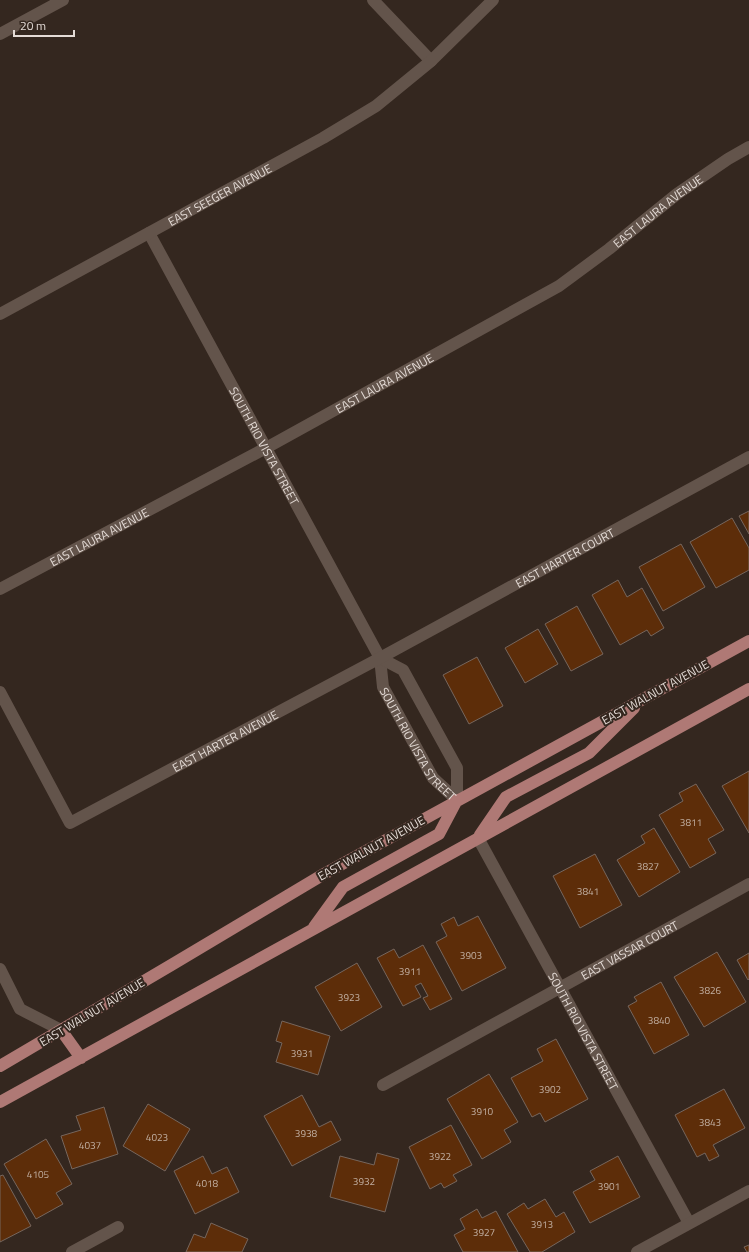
<svg xmlns="http://www.w3.org/2000/svg" width="749" height="1252" viewBox="0 0 749 1252" font-family="'Titillium Web',sans-serif">
<style>
.building{fill:#5d2d09;stroke:#76665d}
.lines{fill:none;stroke-linecap:round;stroke-linejoin:round}
.minor{stroke:#63544b;stroke-width:12}
.major{stroke:#af7975;stroke-width:12}
.labels{text-anchor:middle;dominant-baseline:central;stroke-width:4;stroke-linejoin:round;paint-order:stroke}
.number-label{font-size:10px;fill:#c2b0a3}
.street-label{font-size:12px;fill:#e4dbd6;stroke:#34271f}
</style>
<rect width="100%" height="100%" fill="#34271f"/>
<path class="building" d="M749,511v23l-10,-18z
M732,518l17,30v22l-33,18 -26,-46z
M681,544l24,43 -42,24 -24,-44z
M618,580l9,17 15,-9 22,40 -13,8 -4,-6 -27,15 -28,-50z
M577,606l26,48 -32,17 -26,-47z
M538,629l20,35 -33,19 -20,-35z
M477,657l26,49 -34,18 -26,-49z
M749,771v62l-27,-47z
M696,784l28,46 -16,9 8,14 -26,15 -31,-53 24,-14 -4,-8z
M654,828l26,44 -41,25 -22,-37 28,-17 -4,-7z
M595,854l27,51 -42,23 -27,-52z
M478,916l28,52 -44,23 -26,-49 11,-6 -6,-12 13,-7 4,9z
M423,945l29,54 -22,11 -7,-12 5,-2 -7,-13 -6,3 6,11 -18,9 -26,-48 17,-9 5,9z
M717,952l29,50 -42,25 -30,-50z
M749,953v26l-1,1 -11,-20z
M357,963l25,44 -41,24 -26,-44z
M661,982l28,53 -35,19 -26,-48 9,-5 -3,-4z
M282,1021l48,15 -12,39 -42,-13 6,-19 -6,-2z
M556,1039l32,60 -43,23 -5,-9 -8,4 -21,-39 32,-17 -6,-12z
M489,1074l29,48 -14,8 7,12 -29,17 -35,-60z
M724,1089l21,39 -32,17 6,11 -10,5 -4,-8 -8,4 -22,-42z
M302,1095l17,32 12,-6 10,19 -49,26 -28,-50z
M148,1104l42,25 -25,42 -42,-25z
M104,1107l14,47 -46,15 -11,-33 20,-6 -5,-14z
M451,1125l21,40 -19,10 4,6 -13,7 -3,-5 -11,6 -21,-42z
M46,1139l26,45 -16,9 7,11 -27,15 -32,-55z
M377,1153l22,6 -14,53 -55,-15 10,-41 34,9z
M203,1156l9,18 15,-7 12,25 -44,22 -21,-43z
M618,1156l22,41 -50,26 -17,-31 22,-12 -5,-9z
M3,1175l28,51 -31,16v-66z
M545,1199l11,18 8,-5 11,20 -33,20h-12l-23,-38 17,-11 4,6z
M477,1209l5,9 14,-7 22,41h-55l-9,-17 11,-6 -5,-10z
M211,1223l37,16 -6,13h-56l8,-18 11,4z
M749,1245v7h-2l-3,-5z"/>
<g class="lines">
<g class="minor">
<path d="M373,0l58,61"/>
<path d="M0,34l63,-34"/>
<path id="s1" d="M149,233l231,425 3,29 50,91 24,22"/>
<path id="s2" d="M0,314l323,-176 53,-32 55,-45 62,-61"/>
<path id="s3" d="M0,589l266,-141 293,-162 50,-37 68,-55 51,-35 21,-12"/>
<path d="M380,658l23,12 54,98v32"/>
<path id="s4" d="M0,692l70,131 310,-165 369,-201"/>
<path id="s5" d="M478,838l211,385"/>
<path d="M0,969l20,40 41,21"/>
<path id="s6" d="M383,1085l366,-201"/>
<path d="M72,1252l46,-25"/>
<path d="M637,1252l112,-61"/>
</g>
<path class="major" d="M480,835l26,-38 83,-44 45,-45
M314,927l29,-40 96,-53 18,-34
M61,1030l20,28
M0,1066l173,-102 151,-90 425,-233
M0,1102l749,-413"/>
</g>
<g class="labels">
<g class="number-label">
<text x="691" y="822">3811</text>
<text x="648" y="866">3827</text>
<text x="588" y="891">3841</text>
<text x="471" y="955">3903</text>
<text x="410" y="971">3911</text>
<text x="710" y="990">3826</text>
<text x="349" y="997">3923</text>
<text x="659" y="1020">3840</text>
<text x="302" y="1053">3931</text>
<text x="550" y="1089">3902</text>
<text x="482" y="1111">3910</text>
<text x="710" y="1122">3843</text>
<text x="306" y="1133">3938</text>
<text x="157" y="1137">4023</text>
<text x="90" y="1145">4037</text>
<text x="440" y="1156">3922</text>
<text x="38" y="1174">4105</text>
<text x="364" y="1181">3932</text>
<text x="207" y="1183">4018</text>
<text x="609" y="1186">3901</text>
<text x="542" y="1224">3913</text>
<text x="484" y="1232">3927</text>
</g>
<g class="street-label">
<text stroke="none"><textPath href="#s2" startOffset="250">EAST SEEGER AVENUE</textPath></text>
<text stroke="none"><textPath href="#s3" startOffset="760">EAST LAURA AVENUE</textPath></text>
<text stroke="none"><textPath href="#s3" startOffset="436">EAST LAURA AVENUE</textPath></text>
<text stroke="none"><textPath href="#s1" startOffset="242">SOUTH RIO VISTA STREET</textPath></text>
<text stroke="none"><textPath href="#s3" startOffset="112">EAST LAURA AVENUE</textPath></text>
<text stroke="none"><textPath href="#s4" startOffset="710">EAST HARTER COURT</textPath></text>
<text transform="translate(655 692) rotate(-29)">EAST WALNUT AVENUE</text>
<text stroke="none"><textPath href="#s4" startOffset="324">EAST HARTER AVENUE</textPath></text>
<text stroke="none"><textPath href="#s1" startOffset="580">SOUTH RIO VISTA STREET</textPath></text>
<text transform="translate(371 848) rotate(-29)">EAST WALNUT AVENUE</text>
<text stroke="none"><textPath href="#s6" startOffset="281">EAST VASSAR COURT</textPath></text>
<text transform="translate(92 1012) rotate(-31)">EAST WALNUT AVENUE</text>
<text stroke="none"><textPath href="#s5" startOffset="220">SOUTH RIO VISTA STREET</textPath></text>
</g>
</g>
<path d="M14 30v6h60v-6" fill="none" stroke="#e4dbd6" stroke-width="2"/>
<text x="20" y="30" font-size="12" fill="#e4dbd6" stroke="#34271f" stroke-width="3" paint-order="stroke">20 m</text>
</svg>
